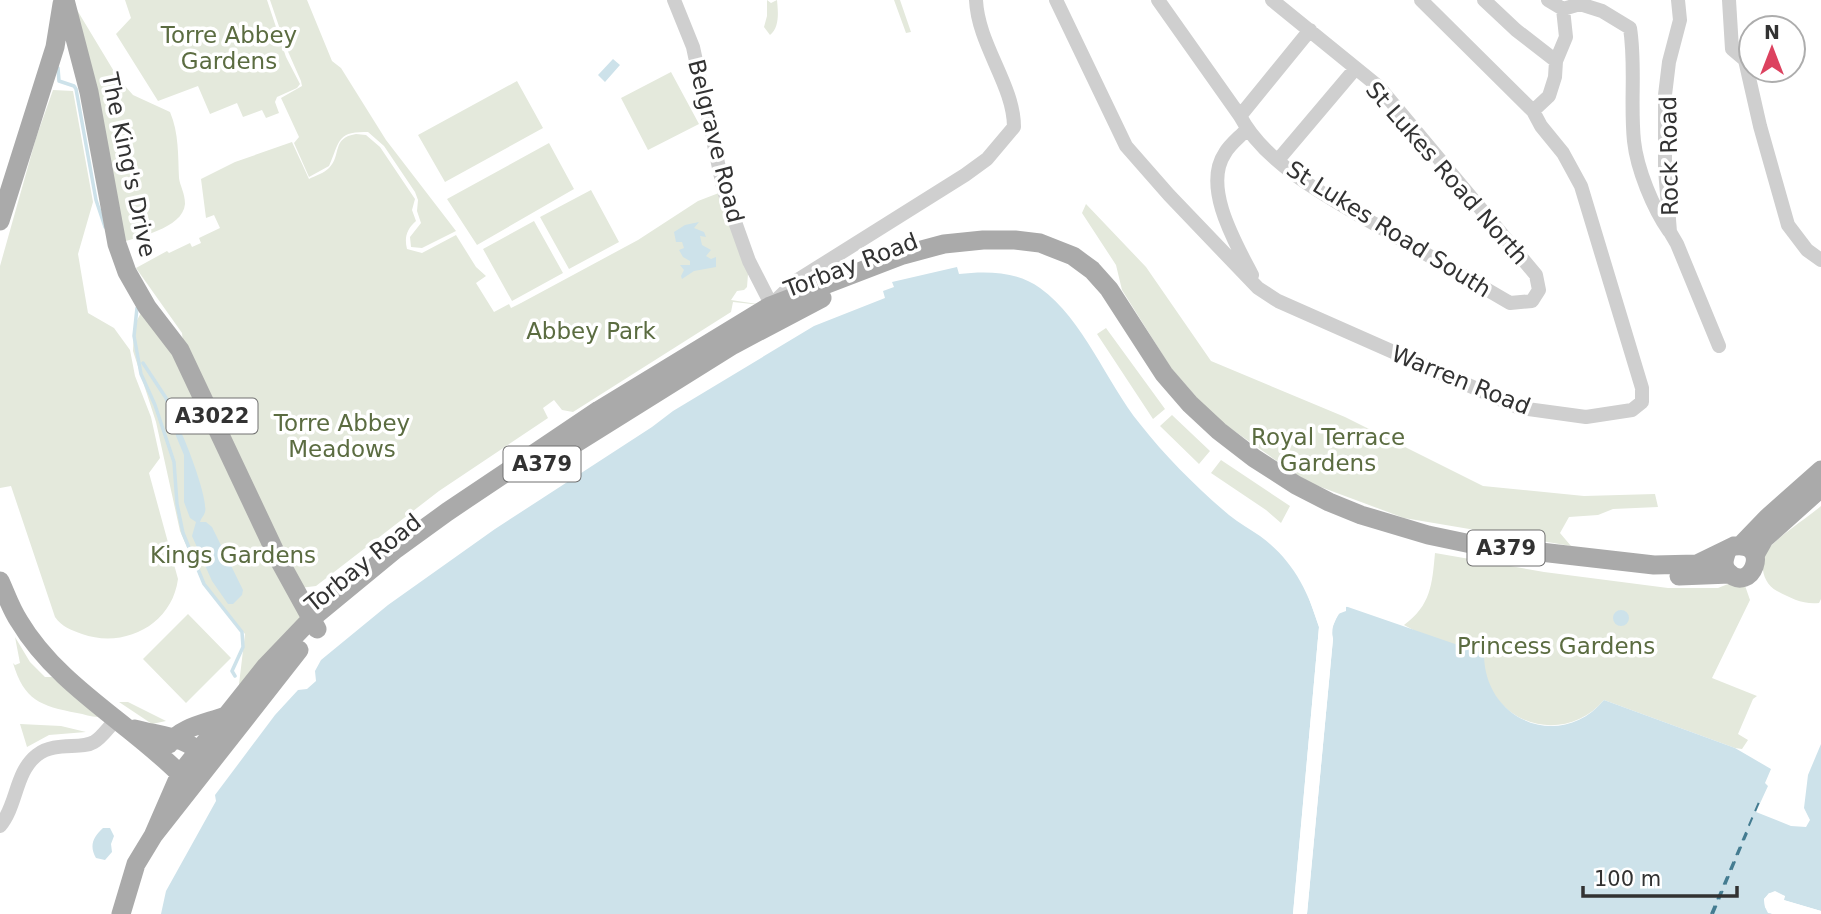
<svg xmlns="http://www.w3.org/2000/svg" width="1821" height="914" viewBox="0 0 1821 914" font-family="'DejaVu Sans',sans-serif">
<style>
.green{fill:#e4e9dc}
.water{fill:#cde2ea}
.pier{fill:#fff}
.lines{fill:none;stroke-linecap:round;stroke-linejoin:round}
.stream{stroke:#cde2ea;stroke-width:3.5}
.ferry{stroke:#447c91;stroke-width:2;stroke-dasharray:9 7;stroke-linecap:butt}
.minor{stroke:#cfcfcf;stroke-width:14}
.major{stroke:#aaa;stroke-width:19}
.labels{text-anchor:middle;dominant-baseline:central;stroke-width:7;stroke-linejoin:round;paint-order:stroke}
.shield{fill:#fff;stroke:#707070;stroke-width:2}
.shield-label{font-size:21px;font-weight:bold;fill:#323232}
.park-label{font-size:23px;fill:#5b6c41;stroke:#fff}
.street-label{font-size:23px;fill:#323232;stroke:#fff}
</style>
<rect width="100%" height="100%" fill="#fff"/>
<path class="green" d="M71,0l47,78 15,17 37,17c9,21 8,44 9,66 1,8 6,15 6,26 -2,25 -49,33 -68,40z
M125,0h142l19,57 14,27 -3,4 -20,9 -2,5 4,11 -13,5 -4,-8 -19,7 -6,-14 -27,11 -12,-28 -40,15 -42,-67 15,-16z
M270,0h37l25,61 9,7 45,72 70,91 -34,17 -11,-1 -1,-10 11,-14 -4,-12 1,-11 -3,-8 -31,-46 -16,-14c-32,-1 -28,10 -39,34l-20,11 -15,-34 5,-6 -18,-39 21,-12 -1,-5 -15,-34z
M767,0l4,3 6,-3c1,11 3,27 -7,35l-6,-8 3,-11z
M894,0h6l11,32 -5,1z
M671,72l28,52 -51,26 -27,-52z
M517,81l26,47 -98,54 -27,-47z
M53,90l20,1 20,111 -15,52 10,59 26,15 16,22 5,26 16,41 9,41 -11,15 29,106c-6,46 -54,70 -96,55 -11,-4 -20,-7 -27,-17l-44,-131 -11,2v-222l36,-128z
M356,134l10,1 14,12 35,52 -3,11 4,11c-9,8 -12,16 -9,28l15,4 34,-18 20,32 10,9 -10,7 18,29 15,-8 2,4 10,-5 117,-63 60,-39 26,-10 25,70 -2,26 -3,3 -7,1 -6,9 39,6 -37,-4 -2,10 -158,100 -11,-2 -8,-10 -11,8 5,10 -109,73 -123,95 -16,2 -117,-246 -1,-9 -46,-65 31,-17 2,2 21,-10 2,4 9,-4 -2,-5 21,-10 -6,-13 -8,3 -5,-39 34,-17 57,-20 17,37c6,-3 15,-6 20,-11 13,-13 2,-30 27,-34z
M549,143l25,46 -97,56 -30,-46z
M591,190l28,52 -50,27 -29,-52z
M1086,204l60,63 65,94 134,56 138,69 101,10 71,-2 3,13 -45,2 -15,6 -29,2 -9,16 11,13 -167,-28 -94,-35 -26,-17 -71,-50 -42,-48 -49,-78 -6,-25 -34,-52z
M534,221l29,52 -51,28 -29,-52z
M145,305l27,32 139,282 -74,82 8,-67 -42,-50 -23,-53 -24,-109 -23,-71 1,-25z
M1106,328l59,81 -12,10 -56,-85z
M1172,415l38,36 -11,13 -39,-38z
M1221,460l69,46 -9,17 -15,-13 -55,-37z
M1821,506v93l-2,4c-15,2 -29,-5 -42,-12 -15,-8 -19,-29 -8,-43 11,-13 38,-30 52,-42z
M1435,553l109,19 124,16h50l10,-4 6,-7h8l8,23 -38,78 45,18 -4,3 -15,35 10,6 -6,9 -7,-1 -131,-48c-38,45 -109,27 -120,-32l-80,-43c27,-20 28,-40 31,-72z
M188,614l43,44 -45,45 -43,-44z
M15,637l15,25 15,15h7l46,40c-7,0 -14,-3 -21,-4 -37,-7 -53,-13 -64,-50l2,2 5,-2z
M119,702h9l38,19 -14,3z
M20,724l41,2 25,6 -37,3 -22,12z"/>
<path class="water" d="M613,59l7,6 -15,17 -7,-7z
M699,222l-5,6 10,4 2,5 -6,-1 2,9 9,5 -5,6 5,3 5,-2v10l-22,4 -12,8 -1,-3 3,-6 -4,-5h10v-4l-7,-4 -4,-7 5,-2 -2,-6h-6l-2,-10 11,-7z
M957,267l2,7c27,-3 58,-3 81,14 44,32 66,94 100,136 26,33 57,64 89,91 10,8 21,14 31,21 32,23 48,54 59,91l-26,287h-1132l5,-23 50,-90 -1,-6 60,-80 23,-25 9,-1 9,-8 -1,-10 6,-11 67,-55 107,-76 157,-102 21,-16 141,-85 71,-28 -2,-7 11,-4 -2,-5z
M173,416c9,13 36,83 32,96 -1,4 -4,6 -5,10h6l6,5 31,63 -1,5 -9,9h-5l-16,-23 -20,-45 4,-14 -6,-4 -6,-16v-47l-8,-19z
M1345,606l139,48c0,67 77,98 120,46l131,48 36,21 -6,14 3,3 -12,26 35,14 15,1 4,-7 -6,-12 4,-33 13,-31v167l-38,-11 2,-4 -16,-3 -5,6 1,8 7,7h-465l26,-275c-3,-13 4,-23 12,-33z
M1613 618a8 8 0 1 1 16 0a8 8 0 1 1-16 0Z
M103,828h7l4,8 -3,8 1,8 -7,8 -9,-2c-7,-12 -3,-21 7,-30z"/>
<path class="pier" d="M1306,590l5,1 12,36 -27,287h-3l26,-287z
M1343,604l6,2 -3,1v4l-8,3 -7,16 2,9 -26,275h-4l26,-275 -1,-9 7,-18 7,-3z
M1775,891l10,5 -1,4 37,11v3l-39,-11 -1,-6 -6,-2 -4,1 -4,6 8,12 -7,-1 -3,-6 -1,-8 6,-6z"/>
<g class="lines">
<path class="stream" d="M58,68l1,13 15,5 2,3 20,111 9,27
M137,308l-3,28 7,38 14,31 19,57 3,42 6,29 21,51 38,48 1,15 -11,24 3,5
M143,363l23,35 7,18"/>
<path class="ferry" d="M1711,914l48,-112
M1713,914l34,-81"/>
<path class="minor" d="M674,0l19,47 31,144 25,70 26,51
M1056,0l70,146 43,49 89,93 20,13 242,107 66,9 46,-7 10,-8v-14l-61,-202 -18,-33 -22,-27 -8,-15 -112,-111
M1158,0l82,116c27,52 101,88 150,117 40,23 80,47 120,70l22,-2 7,-11 -3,-15 -157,-188 -107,-87
M1484,0l32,30 40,31
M1548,0l15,9 17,-5 22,7 28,17c6,38 0,75 4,113 3,28 19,67 35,90
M1678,0l2,20 -11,42 -4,33v74l5,63 7,12 42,102
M1729,0l3,49 13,11 15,66 28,99 19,25 14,10
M1533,111l16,-15 6,-19 1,-16 10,-24 -3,-28
M1240,116l70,-86
M1247,129c-7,8 -17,15 -22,24 -23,34 11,91 27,122
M1278,160l77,-91
M774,302l22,-21 169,-106 22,-16 27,-32c0,-42 -36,-82 -38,-127
M0,826c17,-20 15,-54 37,-71 18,-14 44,-5 57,-13 8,-4 16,-17 23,-23"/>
<path class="major" d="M65,0l24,92 28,152 10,28 20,35 33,43 99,210 38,69
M0,221l55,-174 7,-43
M533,470l200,-125 89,-47
M1741,545l26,-27 54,-48
M1755,555l9,-16 57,-51
M1679,576l51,-2
M0,581c6,13 11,28 19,40 38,64 109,101 161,153
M135,729c24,7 54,7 70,29
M169,744c11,-17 38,-21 56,-28
M153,836l27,-62 86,-108 45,-47 85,-70 51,-37 152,-102 171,-104 133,-51 41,-11 39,-4h32l25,3 33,13 19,14 17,19 55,85 26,30 29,27 35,27 42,27 33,17 32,13 67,20 43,9 183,21 43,-1 37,-18c39,-5 17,50 -6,26 -6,-6 -4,-13 -1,-21
M121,914l15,-50 17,-28 146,-186"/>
</g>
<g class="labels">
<g class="shield">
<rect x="166.5" y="398.5" width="91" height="35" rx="5"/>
<rect x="503.5" y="446.5" width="77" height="35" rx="5"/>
<rect x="1467.5" y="530.5" width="77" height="35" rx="5"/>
</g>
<g class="shield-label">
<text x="212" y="416">A3022</text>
<text x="542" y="464">A379</text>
<text x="1506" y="548">A379</text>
</g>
<g class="park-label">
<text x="229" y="35">Torre Abbey<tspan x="229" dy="26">Gardens</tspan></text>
<text x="591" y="331">Abbey Park</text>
<text x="342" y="423">Torre Abbey<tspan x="342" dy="26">Meadows</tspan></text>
<text x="1328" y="437">Royal Terrace<tspan x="1328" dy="26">Gardens</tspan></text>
<text x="233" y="555">Kings Gardens</text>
<text x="1556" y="646">Princess Gardens</text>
</g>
<g class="street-label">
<text transform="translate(716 141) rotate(76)">Belgrave Road</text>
<text transform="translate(1669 156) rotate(-91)">Rock Road</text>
<text transform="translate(129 165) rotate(78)">The King's Drive</text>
<text transform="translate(1447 173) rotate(49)">St Lukes Road North</text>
<text transform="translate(1389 229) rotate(32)">St Lukes Road South</text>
<text transform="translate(851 265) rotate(-21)">Torbay Road</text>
<text transform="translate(1461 380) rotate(22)">Warren Road</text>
<text transform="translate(363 563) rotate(-39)">Torbay Road</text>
</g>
</g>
<g transform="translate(1772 49)"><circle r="33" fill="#ffffff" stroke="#adadad" stroke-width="2"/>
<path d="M0-5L12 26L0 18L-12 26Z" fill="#dc425f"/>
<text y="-10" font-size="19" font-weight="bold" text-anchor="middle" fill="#323232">N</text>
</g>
<path d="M1583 886v10h154v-10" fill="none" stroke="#323232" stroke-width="3.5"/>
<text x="1594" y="886" font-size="21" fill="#323232" stroke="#ffffff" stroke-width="5" paint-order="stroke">100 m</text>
</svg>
